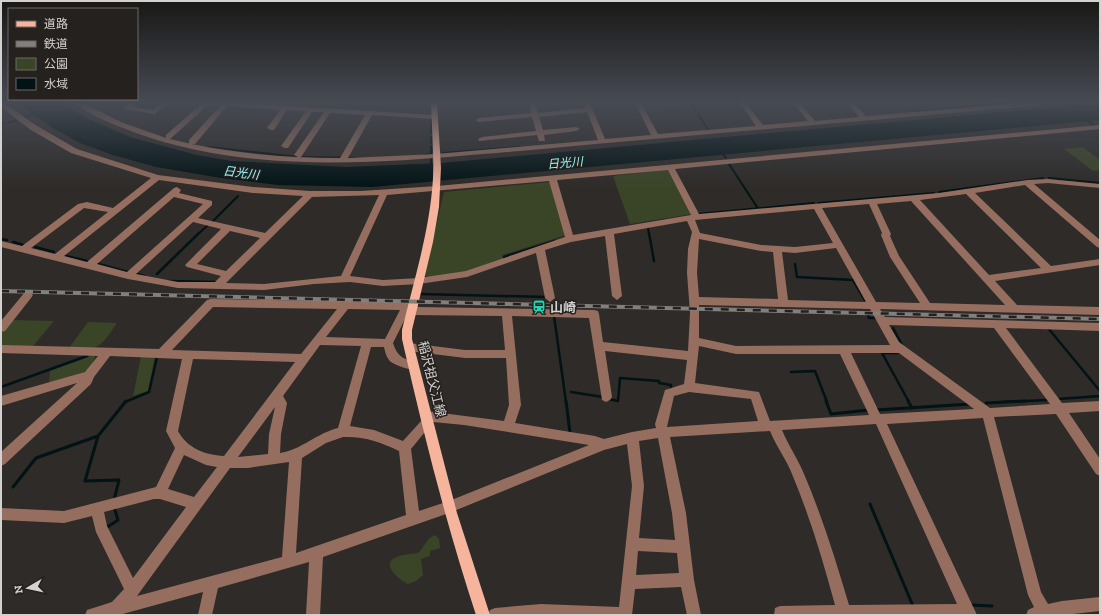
<svg xmlns="http://www.w3.org/2000/svg" width="1101" height="616" viewBox="0 0 1101 616" font-family="'Zilla Slab','Noto Sans JP',serif">
<style>
.green{fill:#3a4527}
.water{fill:#021315}
.lines{fill:none;stroke-linecap:round;stroke-linejoin:round}
.stream-far2{stroke:#021315;stroke-width:2}
.stream-far1{stroke:#021315;stroke-width:2.5}
.stream{stroke:#021315;stroke-width:3}
.minor{fill:#966e5f;fill-rule:evenodd}
.major{fill:#f6b49c;fill-rule:evenodd}
.rail-casing{stroke:#827f7d;stroke-width:4}
.rail{stroke:#24211e;stroke-width:2.5;stroke-dasharray:8;stroke-linecap:butt}
.labels{text-anchor:middle;dominant-baseline:central;stroke-width:3;stroke-linejoin:round;paint-order:stroke}
.far-water-label{font-size:12px;font-style:italic;fill:#93f6fd;stroke:#24211e}
.poi-label{font-size:13px;font-weight:bold;fill:#d4d2d0;stroke:#24211e;text-anchor:start}
.street-label{font-size:13px;fill:#d4d2d0;stroke:#24211e}
</style>
<rect width="100%" height="100%" fill="#2e2b28"/>
<path class="green" d="M677,103h13l2,3 -49,4 -2,-4z
M1083,147l17,13v10l-7,1 -29,-22z
M670,169l22,45 -62,10 -17,-48z
M551,182l15,53 -64,20 2,4 -31,11 -44,8 -5,-3 20,-83z
M12,320l42,1 -21,25h-32v-16z
M88,322l29,1c-18,26 -16,26 -48,25z
M93,355l2,2 -5,13 -41,15 1,-14z
M141,356h14l-7,35 -15,5z
M435,535l4,4 1,9 -10,3v5l-9,3 2,16 -7,6 -8,3c-10,-5 -30,-21 -9,-28 6,-2 13,-2 19,-3 7,-6 8,-15 17,-18z"/>
<path class="water" d="M16,103h45l27,16 42,18 67,18 34,6 115,6 95,-4 659,-60v17l-728,67 -94,-2 -57,-7 -65,-11 -43,-12 -33,-12 -27,-15z"/>
<g class="lines">
<path class="stream-far2" d="M691,103l5,8
M961,107l51,-4
M909,112l49,-4
M698,114l11,17
M26,117l9,-4
M431,118v9
M1086,120l8,5
M9,122l7,-1
M1,124l2,-1
M431,129v4
M431,137v6
M208,147l91,10 58,1
M443,153l77,-6
M722,153l4,5
M424,155l7,-1v-8
M431,159v8
M729,164l28,43
M1049,178l51,5
M939,192l104,-14
M818,203l116,-10
M697,214l117,-11
M213,221l25,-25
M648,228l1,6
M198,234l9,-8"/>
<path class="stream-far1" d="M649,233l5,28
M1,239l6,1
M13,242l10,3
M35,247l19,5
M66,256l21,5
M504,257l51,-16
M98,264l30,8
M795,264l2,13 56,3 12,20
M137,274l7,2
M157,274l42,-41
M169,281l46,1
M420,294l126,3
M868,315l1,3h7
M554,316l12,86
M893,328l10,19
M1048,328l52,63
M897,353h-15l27,49
M791,372l24,-1 12,31
M1,387l86,-31
M571,392l32,5
M608,399l10,2 2,-23 39,3v2l12,2v3
M1058,399l42,-3
M125,402l24,-10 8,-35
M1004,402l43,-2"/>
<path class="stream" d="M566,401l4,32
M826,401l5,13 38,-4
M908,401l4,7
M986,403l39,-2
M876,410l94,-6
M98,436l-13,45 34,-1 -5,20
M13,487l23,-29 62,-22 28,-35
M870,504l43,102
M106,528l12,-8 -4,-13
M971,605l21,1"/>
<path class="minor" d="M1,103h3l33,23 40,23 81,26 95,12 57,4h51l76,-5 663,-61v4l-425,40 24,45 240,-21 88,-13 21,-1 52,5v4l-52,-5 -14,1 66,56v8l-3,-1 -72,-62 -50,8 76,73 49,-7v6l-105,16 22,24 83,2v8l-220,-6 5,8 215,6v8l-94,-3 56,75 38,-2v10l-31,2 31,46v17l-4,-2 -40,-60 -62,3 47,175 7,12 14,-3 38,-4v14l-36,4h-38l2,-5 6,-3 -6,-12 -45,-177 -96,6 90,191h-203l1,-7 5,-2 55,-1c-12,-44 -25,-88 -43,-131 -6,-15 -16,-28 -22,-43l-100,6 16,76 8,67 7,35h-14l-6,-28 -46,2 -3,26h-144l2,-5 5,-2 46,-4 78,3 13,-121 -5,-42 -23,6 -155,63 -126,44 -3,58h-14l3,-53 -91,26 -6,27h-14l5,-23 -84,23h-34l2,-5 25,-8 12,-13 -28,-57 -4,-16 -28,7 -63,-3v-12l63,3 92,-24 19,-39 -9,-17 16,-72 -72,-3 -16,21 -3,7 -86,80 -4,2v-14l76,-69 -76,23v-10l84,-24 13,-16 -97,-3v-8l158,4 48,-49 4,-1 196,3 10,2 1,3 176,3 4,1 1,3 4,28 85,9 2,-38 -3,-40 1,-24 4,-17 -5,-11 -73,13 8,62 -5,4 -5,-4 -7,-60 -34,6 -26,8 10,48 -5,4 -5,-4 -9,-45 -69,24 -48,7 -36,2 -33,-4 -36,2 -50,6 -86,-2 -50,-9 -127,-32v-6l21,5 56,-42 9,-2 26,6 38,-30 -80,-25 -40,-23 -30,-23zM668,170l23,45 -118,20 -16,-55zM159,180l94,13 50,3 -38,37 -67,-15 14,-13v-4l-33,-8 2,-3 -4,-3 -3,1 -87,74 -23,-6zM549,181l16,56 -99,34 -47,7 -36,2 -33,-4 37,-81zM966,194l75,74 -52,7 -69,-75zM379,195l-38,81 -77,8 -38,-1 86,-86zM174,197l29,7 -76,68 -30,-8zM911,201l94,104 -75,-2 -31,-47 -9,-20 1,-2 -14,-30zM869,204l13,29 -1,2 9,22 30,46 -44,-1 -54,-94zM84,208l24,4 -53,42 -24,-6zM814,209l19,34 -38,4 -34,-2 -61,-12 -5,-13zM193,222l28,7 -36,36 2,2 34,9 -6,6h-37l-42,-8zM230,231l30,7 -34,33 -29,-7zM699,239l62,12 12,1 5,47 -79,-2 -2,-24zM836,248l30,54 -78,-2 -6,-48 13,1zM699,305l171,4 20,36 -154,1 -37,-8zM213,307l124,2 -36,45 -129,-4zM348,309l52,1 -15,29 -59,-2zM408,313l4,2 90,1 3,34h-40l-56,-7 -4,1 -1,3 1,3 4,1 56,7h41l3,47 -5,16 -78,-10 -4,1 -2,4 2,4 -19,21 -29,-11 -24,-4 21,-79h13c1,5 3,12 7,15 6,4 20,9 26,7l1,-3 -1,-3c-14,-5 -19,-5 -24,-20zM512,316l77,2 13,82 4,2 4,-2 2,-3 -7,-46 82,9 -3,24 -19,6 -10,34 1,4 -24,4 -28,7 -9,-3 -80,-13 6,-18zM889,325l105,3 56,76 -60,4 -91,-66zM320,345l41,1 -23,82c-21,5 -37,22 -58,25l1,-19 6,-31 -4,-7zM699,346l37,8h104l29,61 -99,6 -11,-29 -64,-9zM851,353h48l75,56 -94,5zM193,359l102,3 -71,94c-19,-1 -37,-8 -46,-25zM689,392l62,7 7,22 -91,6 7,-31zM275,407l-6,27 -1,20 -30,3zM433,422l31,3 125,20 -140,56 -30,10 -8,-62zM876,424l81,180 -108,1c-13,-44 -27,-89 -45,-131 -6,-15 -16,-29 -22,-44zM343,437c21,-1 38,5 56,14l7,64 -110,38 6,-95 24,-15zM658,438l14,75 3,27 -36,-2 5,-52 -5,-45zM184,455l22,10 11,2 -23,30 -26,-8zM289,462l-7,95 -145,39 93,-128h18zM154,499h6l26,8 -53,71 -26,-52 -3,-14zM638,551l39,2 2,20 -43,2z
M75,103h8l38,19 45,16v-3l36,-32h38l194,12 4,2 -4,2 -62,-4 -24,43 88,-4 162,-14 -11,-28 -48,5 4,13 33,-3 4,2 -4,2 -32,4 1,6h-6l-2,-6 -58,6 -1,-2 4,-2 54,-6 -4,-14 -53,5 -4,-2 4,-2 52,-5 -2,-10h6l3,10 48,-5 -2,-5h6l15,36 46,-4 -16,-32h6l17,31 98,-8 -16,-23h6l17,22 45,-4 -15,-18h7l15,18 44,-4 -12,-14h7l12,13 154,-13h26l-3,2c-127,11 -252,22 -378,33 -59,5 -121,11 -182,16 -115,10 -235,19 -347,-21 -20,-8 -45,-16 -61,-30zM208,105l12,1 -31,34v4h6l32,-38 53,4 -13,18 4,2h3l13,-20 19,1 -25,35 4,2h3l24,-36h12l-30,43 4,2h3l29,-44 35,2 -25,43c-58,0 -114,-5 -170,-19z
M129,103h8l-4,4 20,3 9,-7h7l-15,11 -30,-5v-2z
M28,291l5,4 -2,3 -26,33 -4,1v-11l24,-29z"/>
<path class="major" d="M425,103h12l4,65 -2,39 -6,35 -21,88v9l45,174 33,102h-14c-30,-91 -53,-183 -74,-276v-9c12,-50 28,-100 31,-152 1,-24 -1,-49 -2,-73z"/>
<g class="rail-casing">
<path id="rail" d="M1,291l1099,28"/>
</g>
<use href="#rail" class="rail"/>
</g>
<linearGradient id="sky" x2="0" y2="1"><stop stop-color="#191816"/><stop offset="0.54" stop-color="#464a53"/><stop offset="1" stop-color="#464a53" stop-opacity="0"/></linearGradient>
<rect width="1101" height="189" fill="url(#sky)"/>
<defs>
<g id="station-bare" transform="scale(1.08)"><path d="M-3-6H3Q5-6 5-4V2Q5 4 3 4L4.5 6H3L1.5 4h-3L-3 6H-4.5L-3 4Q-5 4-5 2V-4Q-5-6-3-6ZM-3.5-4v3h7v-3ZM-3.5 1v1.5H-2V1ZM2 1v1.5H3.5V1Z" fill="#1fd5b0" stroke="#24211e" stroke-width="2.5" paint-order="stroke"/></g>
</defs>
<g fill-rule="evenodd">
<use href="#station-bare" x="539" y="307"/>
</g>
<g class="labels">
<g class="far-water-label">
<text transform="translate(565 163) rotate(-5)">日光川</text>
<text transform="translate(241 173) rotate(7)">日光川</text>
</g>
<g class="poi-label">
<text x="550" y="307">山崎</text>
</g>
<g class="street-label">
<text transform="translate(432 379) rotate(76)">稲沢祖父江線</text>
</g>
</g>
<rect width="1101" height="616" fill="none" stroke="#d4d2d0" stroke-width="4"/>
<rect x="8" y="8" width="130" height="92" fill="#24211e" stroke="#6a6865"/>
<rect x="16" y="21" width="20" height="6" fill="#f6b49c" stroke="#6a6865"/>
<text x="44" y="28" font-size="12" fill="#d4d2d0">道路</text>
<rect x="16" y="41" width="20" height="6" fill="#827f7d" stroke="#6a6865"/>
<text x="44" y="48" font-size="12" fill="#d4d2d0">鉄道</text>
<rect x="16" y="58" width="20" height="12" fill="#3a4527" stroke="#6a6865"/>
<text x="44" y="68" font-size="12" fill="#d4d2d0">公園</text>
<rect x="16" y="78" width="20" height="12" fill="#021315" stroke="#6a6865"/>
<text x="44" y="88" font-size="12" fill="#d4d2d0">水域</text>
<g transform="translate(28 588) rotate(261)" stroke="#24211e" stroke-width="3" paint-order="stroke">
<path d="M0-3L7 15L0 10L-7 15Z" fill="#d4d2d0"/>
<text y="-6" font-size="11" font-weight="bold" text-anchor="middle" fill="#d4d2d0">N</text>
</g>
</svg>
